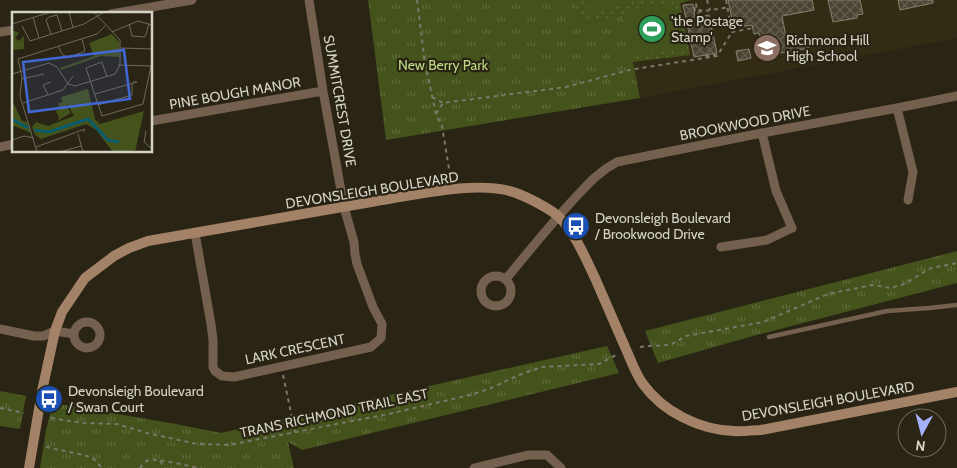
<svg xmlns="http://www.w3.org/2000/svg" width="957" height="468" viewBox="0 0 957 468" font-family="Cabin,sans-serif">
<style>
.built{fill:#332c15}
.grass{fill:url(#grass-dots)}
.park{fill:url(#park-tufts)}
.garden{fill:#44531b}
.building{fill:url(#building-cross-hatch);stroke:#85806d}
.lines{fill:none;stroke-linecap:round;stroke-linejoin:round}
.path{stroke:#7b7769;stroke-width:2;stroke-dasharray:4 4;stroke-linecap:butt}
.lane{stroke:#75604f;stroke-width:4.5}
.street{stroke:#75604f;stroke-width:9}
.secondary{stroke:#a48267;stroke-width:10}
.labels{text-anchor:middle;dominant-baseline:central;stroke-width:4.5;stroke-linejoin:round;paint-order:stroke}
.poi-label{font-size:14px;fill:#d5d2c7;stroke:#292413;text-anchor:start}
.park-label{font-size:14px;fill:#bdd782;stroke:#292413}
.street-label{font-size:14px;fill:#d5d2c7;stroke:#292413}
.inset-river{fill:none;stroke:#005e77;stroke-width:2.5}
.inset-road{fill:none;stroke:#6e6a5b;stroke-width:1}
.view{fill:#4268d5;fill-opacity:0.15;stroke:#4268d5;stroke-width:2.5}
.inset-edge{fill:none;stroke:#d5d2c7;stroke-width:2.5}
</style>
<defs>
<pattern id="grass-dots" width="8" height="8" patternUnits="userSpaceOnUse" patternTransform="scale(1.25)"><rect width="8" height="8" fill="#44531b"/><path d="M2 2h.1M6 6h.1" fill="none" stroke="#5e6b3b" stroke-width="1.8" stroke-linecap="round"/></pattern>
<pattern id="park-tufts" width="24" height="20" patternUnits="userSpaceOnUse" patternTransform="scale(1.25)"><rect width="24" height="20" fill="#44531b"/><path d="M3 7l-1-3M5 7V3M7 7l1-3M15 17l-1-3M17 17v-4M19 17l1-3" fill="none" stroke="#5e6b3b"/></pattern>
<pattern id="building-cross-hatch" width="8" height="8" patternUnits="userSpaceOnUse" patternTransform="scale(1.25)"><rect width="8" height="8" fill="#494432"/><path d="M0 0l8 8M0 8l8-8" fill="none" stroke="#625e4e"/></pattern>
</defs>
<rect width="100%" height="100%" fill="#292413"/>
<path class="built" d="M574,0h383v38l-317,60 -9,-40 -47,-34z"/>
<path class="grass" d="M574,0h118l-12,3 10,52 -58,7 -9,-47 -39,9z"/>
<path class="park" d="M368,0h206l10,24 39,-9 17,83 -254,42z
M957,251v32l-204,53 -95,27 -13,-32z
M607,346l12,27 -317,77 -14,-8 6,26h-254l6,-38 7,-27 123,21 45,9z
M0,391l26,5 -6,33 -20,-3z"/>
<path class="garden" d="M585,0h50l-44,16z
M672,2l8,46 -48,8 -8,-45z"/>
<path class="building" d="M728,0h84l2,10 -32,6 5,26 21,-4 1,10 -40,7 -3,-21 -6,2 -1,-3 -5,1 -2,-9 -18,3z
M828,0h32l3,14 -6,1v3l-24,4z
M898,0h35v3l-33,7z
M693,4l2,14 14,-3 8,38 -23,4 -11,-52z
M749,49l2,9 -13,3 -2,-10z"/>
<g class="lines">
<path class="path" d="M417,0l8,63 11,51 6,12 8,49
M707,0l3,10
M726,0l6,32 21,-4
M698,12l32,-5
M698,17v-5l-3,-1 -1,-6 2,-1 1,6h2l4,1
M706,55v1l13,-2
M432,97l11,6
M436,114l7,-11 123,-16 63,-17 88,-14 15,-24
M640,347l8,-1 22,-1 16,-9 77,-14 65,-28 44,-9 19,3 13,-4 27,-16 26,-5
M283,375l12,57
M0,408l24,5
M51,418l31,5 35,1 30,9 50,11 31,1 156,-30 86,-20 19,-6 30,-14 23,-8 57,-3 17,-9
M46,447l38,8 10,4 8,9
M160,461l5,7
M140,468c2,-3 5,-7 9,-8 7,-2 40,6 49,8"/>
<path class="lane" d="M769,337l118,-26 42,-3 28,-3"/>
<path class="street" d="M111,14l81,-14
M0,32l14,-2
M897,108l16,64 -5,28
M151,121l172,-30
M0,147l14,-3
M195,233l16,91 2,16v27l2,4 7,5 12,1 137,-30 10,-9 1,-14 -9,-17 -16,-43 -2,-10 -1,-12 -10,-35 -21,-116 -14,-91
M721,247l46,-7 25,-12 -16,-37 -14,-58
M481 291a15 15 0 1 1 30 0a15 15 0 1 1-30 0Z
M506,279c22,-27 44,-54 68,-80 14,-15 24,-27 43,-37l145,-29 135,-25 60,-12
M74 335a13 13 0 1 1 26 0a13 13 0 1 1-26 0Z
M0,329l34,7h9l12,-5 19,3
M474,468l54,-13h19l14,13"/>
<path class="secondary" d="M29,468l13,-77 13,-60 7,-19 23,-34 29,-22 15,-8 19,-7c74,-13 148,-26 223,-39 39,-6 108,-23 145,-9 11,4 35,16 43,24 15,14 27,42 36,61 10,23 20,46 30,69 6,13 10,26 18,37 20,28 57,46 91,47 9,1 18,-1 27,-1l196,-38"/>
</g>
<defs>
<g id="stadium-disc" transform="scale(1.4375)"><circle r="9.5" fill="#2e9e5b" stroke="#292413"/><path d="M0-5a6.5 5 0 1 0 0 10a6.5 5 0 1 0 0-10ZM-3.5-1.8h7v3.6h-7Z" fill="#fff"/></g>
<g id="school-disc" transform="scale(1.4375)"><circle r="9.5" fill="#8d6e63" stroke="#292413"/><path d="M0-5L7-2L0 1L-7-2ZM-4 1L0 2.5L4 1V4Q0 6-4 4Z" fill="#fff"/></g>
<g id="bus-disc" transform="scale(1.4375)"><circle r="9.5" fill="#1a4fb4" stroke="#292413"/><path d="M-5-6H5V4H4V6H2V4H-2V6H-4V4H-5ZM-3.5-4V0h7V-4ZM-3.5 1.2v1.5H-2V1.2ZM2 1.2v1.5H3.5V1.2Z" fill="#fff"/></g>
</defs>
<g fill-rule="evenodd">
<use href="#stadium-disc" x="652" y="29"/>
<use href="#school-disc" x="767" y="48"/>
<use href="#bus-disc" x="576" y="226"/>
<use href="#bus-disc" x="49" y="399"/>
</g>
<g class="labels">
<g class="poi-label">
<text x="671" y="21">'the Postage<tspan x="671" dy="16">Stamp'</tspan></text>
<text x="786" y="40">Richmond Hill<tspan x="786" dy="16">High School</tspan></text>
<text x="595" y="218">Devonsleigh Boulevard<tspan x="595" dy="16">/ Brookwood Drive</tspan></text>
<text x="68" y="391">Devonsleigh Boulevard<tspan x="68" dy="16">/ Swan Court</tspan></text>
</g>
<g class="park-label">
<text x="443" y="65">New Berry Park</text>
</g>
<g class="street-label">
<text transform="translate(235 93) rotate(-10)">PINE BOUGH MANOR</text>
<text transform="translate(340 101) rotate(80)">SUMMITCREST DRIVE</text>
<text transform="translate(745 123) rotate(-11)">BROOKWOOD DRIVE</text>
<text transform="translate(372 190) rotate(-9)">DEVONSLEIGH BOULEVARD</text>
<text transform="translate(295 349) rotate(-12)">LARK CRESCENT</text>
<text transform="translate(828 401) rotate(-10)">DEVONSLEIGH BOULEVARD</text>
<text transform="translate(334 413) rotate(-12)">TRANS RICHMOND TRAIL EAST</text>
</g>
</g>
<g transform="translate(12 12)">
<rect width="140" height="140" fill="#292413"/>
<path d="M0,88l10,21 5,1 4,11 -19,-8z" fill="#44531b"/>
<path d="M0,18l7,3 -4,5 4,3 5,-5v13l-12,1zM100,22l7,8v15l-18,-1 -40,14 -1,-2 34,-12 -5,-13zM76,77l7,30 5,5 44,-13 -9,41h-22l-17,-22 -10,-6 -45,15 -6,-4 -3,-8 4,-5 12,4 26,-10 -6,-11 -4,1 -3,-9z" fill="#44531b"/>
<path d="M51,90l8,11 -14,8 2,-3 -3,-7 8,-4 -5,1 -1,-5z" fill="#44531b"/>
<path class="inset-river" d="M0,107l16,9M22,118l15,2 39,-13 20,21 11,2"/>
<path class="inset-road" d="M57,0l4,16M21,5l6,21M0,12l39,-12M117,12l3,12 13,1 4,-13M10,14l8,15 54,-17 20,-12M100,20l26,-11 14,4M39,22l-5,-14 3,-3 8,-2 5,16M46,34l4,8 6,4 17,-7 -3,-12M109,36l31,1M0,62l37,-11 8,4 11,17 7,2 40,-12 5,-9v-25l-26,-28M95,65l-5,-15 -16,6 16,48 41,-12 8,-38 -33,-1M10,67l22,-5M83,82l42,-12h-4M36,83l-5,-10 8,-3M11,91l40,-13 10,-14M86,93l34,-10v-12M134,119l-2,11 8,7M66,122l5,18M0,128l12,-4 10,2M24,135l49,-18 -2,3M25,140l-17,-56 2,-19 -4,-18 79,-25 8,-8M48,140l21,-6"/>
<path class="view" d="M112,38l6,49 -101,13 -6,-50z"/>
<rect width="140" height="140" class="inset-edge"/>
</g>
<g transform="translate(922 433) rotate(187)"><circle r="24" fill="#292413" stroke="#6e6a5b"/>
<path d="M0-4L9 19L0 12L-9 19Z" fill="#a6b1fc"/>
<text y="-8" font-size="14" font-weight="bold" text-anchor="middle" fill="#d5d2c7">N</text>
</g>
</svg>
